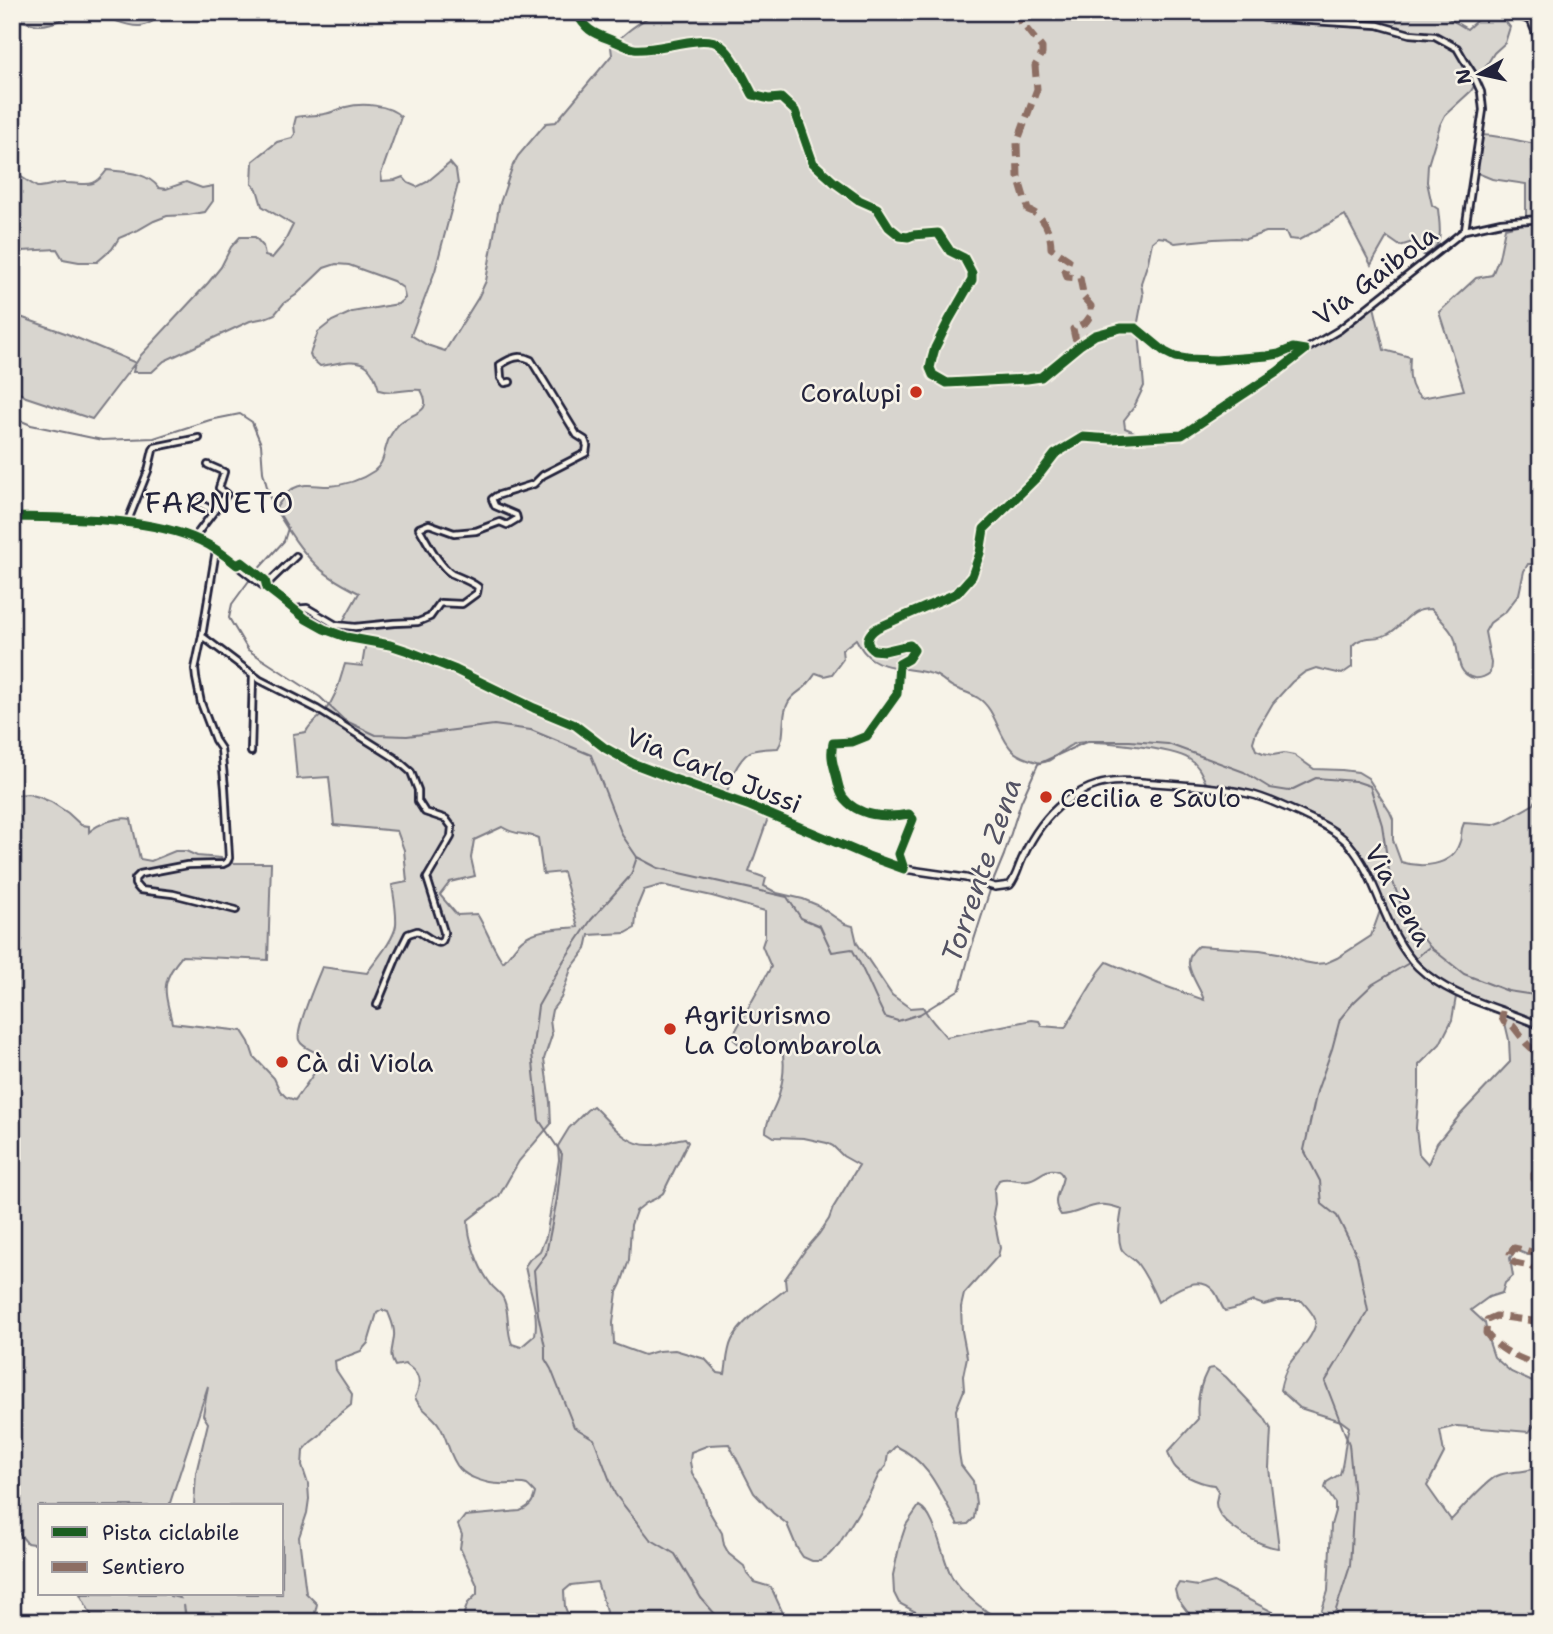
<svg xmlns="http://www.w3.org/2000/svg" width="1553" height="1634" viewBox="0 0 1553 1634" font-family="'Shantell Sans',sans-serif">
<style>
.green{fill:#d8d5cf;stroke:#7d7c85;stroke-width:2;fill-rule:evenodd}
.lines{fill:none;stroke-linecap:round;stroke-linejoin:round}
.stream{stroke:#76747f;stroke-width:2}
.minor-casing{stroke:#22223b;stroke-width:10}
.tertiary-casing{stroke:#22223b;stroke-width:10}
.minor{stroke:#f7f3e8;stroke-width:4.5}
.tertiary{stroke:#f7f3e8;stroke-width:5}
.quiet{stroke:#8d6e63;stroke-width:7;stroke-dasharray:14 7;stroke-linecap:butt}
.cycleway-casing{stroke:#f7f3e8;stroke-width:13}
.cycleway{stroke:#1b5e20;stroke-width:9}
.poi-dot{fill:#c8321e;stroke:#f7f3e8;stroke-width:2.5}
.labels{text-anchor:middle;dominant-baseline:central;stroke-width:5;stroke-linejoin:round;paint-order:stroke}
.street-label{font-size:26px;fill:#22223b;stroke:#f7f3e8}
.poi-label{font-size:26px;fill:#22223b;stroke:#f7f3e8;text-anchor:start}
.water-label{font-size:28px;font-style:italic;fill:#535263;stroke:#f7f3e8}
.quarter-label{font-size:30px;letter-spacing:2px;fill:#22223b;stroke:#f7f3e8}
</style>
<rect width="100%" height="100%" fill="#f7f3e8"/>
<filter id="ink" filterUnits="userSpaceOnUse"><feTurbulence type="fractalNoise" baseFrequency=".0143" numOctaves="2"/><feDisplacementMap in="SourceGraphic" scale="14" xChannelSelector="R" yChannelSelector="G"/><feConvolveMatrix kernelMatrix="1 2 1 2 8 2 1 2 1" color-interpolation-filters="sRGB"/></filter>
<g filter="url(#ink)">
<path class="green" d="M12,12h153v3c-8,3 -16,10 -25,11 -15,2 -41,-15 -59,-13 -15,2 -27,13 -42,12 -10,0 -16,-7 -27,-3z
M656,12h782l29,17 19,-17c10,0 18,7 24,15l-5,16 -11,10 -23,38 -26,24 -5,10 -12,40 -1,17 5,23 6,4c2,21 7,36 -14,47l-8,-15 -16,5 -13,-9 -16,28 -26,-50 -46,25 -10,-1 -3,-7h-20l-20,7 -10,-1 -22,1 -30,3 -9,1 -9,-5 -8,-1 -6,5 -4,20 -7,21 2,12 -5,27 6,64 -10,21 -10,13 1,8 14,6 19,2 14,-1 20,-10 93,-59 88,-64 11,48 26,7c-1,15 -2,31 11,41l43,-8 -25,-78 37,-34 16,-3 7,-17 6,-30 21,-5v-39l-34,-5 -17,-7 -1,-27 6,-10c18,0 42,7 61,10v381l-4,-1 -5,6c3,14 9,18 7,33h-11l-4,7 -5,23 -13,17 -16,12 -5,9 6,31 -1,10c-5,4 -9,6 -16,5 -21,-5 -13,-29 -21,-43 -5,-8 -16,-20 -22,-26 -24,0 -25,15 -43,25 -12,7 -26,0 -36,12v21l-10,7 -26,-6 -11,4 -13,10 -19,21 -17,29 -3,10 3,8 7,3 10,2 11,-2 10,2 20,14 28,1 16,2 10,6 22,34 3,7v21l8,22c20,6 50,5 58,-18 4,-8 0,-11 5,-21l29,2 9,-3 32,-18 5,-9 2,-7v467h-13l-12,-5 -6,8 3,18 -8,7 -3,10 -13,4 -18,13 14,13 3,16 6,18 17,15 30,14v31l-12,15 -72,-6 -17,4 4,23 -17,33 24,34c11,-11 34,-39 46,-44 16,-7 29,-1 44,-12v158h-223l10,-31 3,-66 4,-14v-8l-10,-15 2,-6 13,-8c5,-15 4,-31 9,-47l-8,-6 -41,-13 -20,-18c2,-10 5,-19 10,-27 7,-10 29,-32 25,-44 -2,-6 -9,-13 -13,-18h-24l-14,4 -11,-4 -19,8 -9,2c-5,-6 -6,-14 -11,-20 -15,-19 -43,1 -56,11 -6,-14 -12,-27 -21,-39 -5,-6 -13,-8 -16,-15 -4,-12 -1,-27 1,-39 -7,-2 -15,-5 -22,-4 -14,1 -25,10 -39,10 -11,-16 -1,-22 2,-38 -2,-4 -3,-6 -8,-7 -10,-2 -18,9 -27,10 -11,2 -19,-4 -29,0l-5,10 1,14 -2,10 7,34 -2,8 -34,38 -3,13 1,24 5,26 -4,19 1,14 -8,20 3,43 2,12 12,16 3,22 -2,15 -6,6 -10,1c-18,-32 -27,-62 -62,-79l-8,8 -2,12 -7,8 -10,21 -30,49 -10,11 -9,6h-8l-9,-4 -6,-9 -10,-24 -14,-11 -19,-20 -25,-49 -20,1 -18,7 -1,10 2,11 10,17 7,21 13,22 2,12 5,9 15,12 3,8 7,8 17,5 16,35h-179l-3,-15 -8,-25 -26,3 -7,6 1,16 6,15h-104l-3,-9 4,-10 9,-9v-9l-17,-37 2,-13 -4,-10 7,-9 55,-5c9,-4 13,-8 15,-18 -3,-3 -5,-6 -8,-8 -8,-3 -19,0 -27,-1 -12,0 -32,-6 -40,-15 -11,-11 -12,-31 -21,-44 -7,-11 -20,-16 -24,-28 8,-16 3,-25 -10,-33l-10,2c-7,-11 -2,-17 -1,-30 1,-9 -3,-16 -6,-24l-6,-2 -5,3 -9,30 -7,8 -26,10 1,9 16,24 -1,11 -21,17 -10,13 -9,7 -8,9 -1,15 6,18 1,15 -2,14 -8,24 7,56 11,11 -4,18h-126l-3,-17 2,17h-91l-15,-28h89l1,2 10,2 -3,-4h105v-88h-88l2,-33 12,-50 -5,-8 5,-29 -39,120h-129v39l-13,-2 -15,-18v-325l10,-3 -10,-2v-234l10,-21 -10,-2v-146l3,3 13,-1 11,3 12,5 17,11 13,12 8,1v6c10,-9 30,-16 42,-13l9,40 11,2 24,-10h11l11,5 24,2 13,5h37l-3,97 -86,-4c-23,27 -17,35 -10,67l70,8 7,11 5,15 20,21 6,13 6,6 9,3 25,-35 1,-9c-7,-6 -19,-8 -22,-16 -4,-10 18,-61 23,-73l45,6c9,-13 27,-33 29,-48 1,-13 -2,-27 -4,-40l15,-3 -3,-32 -7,-19 -63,-6 -5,-48 -32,2 -4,-45 13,-2c5,-11 12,-11 19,-21 12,-15 14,-29 20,-47l17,2 4,-25 -29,-9 22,-39c-14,-7 -34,-18 -45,-30 -16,-16 -27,-35 -39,-54 5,-6 10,-16 17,-20 13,-7 23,-3 37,-3 16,-1 32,-6 45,-15 9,-7 9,-14 12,-24 2,-8 7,-17 13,-23 11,-12 36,-9 22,-34 -15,-2 -28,5 -42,0 -10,-39 -28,-28 -59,-24l-8,-7 -2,-5 8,-22 14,-11 20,-9 46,-8 7,-6 -2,-10 -10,-7 -44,-16 -13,-1 -12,4 -28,27 -12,8 -9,11 -10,4 -15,3 -73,34 -13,6 -12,11h-19l2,-9 -43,56 -66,-22 -14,-9v-74l53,19 71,30 5,-8 67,-72 13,-16 10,-20 9,-10h15l8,9 2,10 7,2 11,-13 10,-20 -31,-19 -5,-17 -5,-5 1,-23 24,-19 15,-4 3,-4 -1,-9 2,-8c9,-2 19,-1 28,-3 8,-1 15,-5 22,-7 15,-4 44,-3 55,10l-20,57 1,7 13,-1 8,-3 5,6 9,4 10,-5 23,-19 6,7 2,14 -23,87 -24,64 16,10 18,6 33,-53 8,-17 13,-75 14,-41 5,-9 28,-33 10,-1 56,-67 -1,-8c15,-16 27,-23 45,-35zM856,639c3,5 5,10 9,14 14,18 50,14 70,22 7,3 12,9 18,12 8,4 17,6 25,11 18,11 20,39 35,53 5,5 17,9 24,11 14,4 24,-14 37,-18 16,-6 101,5 115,15 10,6 13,16 18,26l36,8 97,40 23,34 17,44 -9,25 -34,22 -11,5 -11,1 -11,-2 -26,-9 -18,-3 -62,-4c-21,17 0,35 6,54l-45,-16 -52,-22 -8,10 -34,56 -23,-2 -3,-5 -7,-1 -86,17c-8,-10 -17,-18 -23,-30l-13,1 -18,-13 -35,-52 -4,-17 -8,-2 -28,-19 -14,-6 -26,-6 -13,-7 2,-8 -17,-6 20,-57 -43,-19c3,-14 11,-36 24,-44 7,-4 19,-3 28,-4 9,-13 2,-31 10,-45 4,-8 11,-11 17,-16 4,-4 8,-10 11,-14l8,3 8,-2 11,-15 -1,-9zM502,827c14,9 23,5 36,11l5,36 20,-2 15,55c-18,2 -41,1 -56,13 -7,6 -12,15 -19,22 -11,-15 -16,-32 -26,-48l-20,1 -17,-20 10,-13 25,-6 -4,-18 3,-18zM662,885l50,11 53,15v26l-3,9 9,21 -39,70c12,19 32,4 49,6 4,16 3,35 -2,51 -3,14 -13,24 -13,38l8,5 30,1 23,5 6,3 10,10 16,9 -26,43 -4,11 -10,15 -13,15 -21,30 1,10c-18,15 -43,29 -54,51 -5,10 -5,23 -7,34l-7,-1 -13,-14 -30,-9 -17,1 -14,4 -30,-11 -1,-21 4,-31 4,-8 8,-24 2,-35 5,-14 10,-8 9,-4 8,-6 25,-51 -3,-4c-11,1 -22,7 -33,7 -26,2 -42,-23 -59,-39l-6,4 -18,18 -11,18 1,14 -13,77 -6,14 -10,8 -5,7c4,23 14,45 10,69l-14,12 -9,-3c-6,-14 -2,-30 -8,-44 -3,-8 -10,-10 -14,-17 -12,-16 -22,-44 -22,-63l31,-24 20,-35 32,-37 -1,-22 -6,-43 8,-24 -2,-15 2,-10 9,-12 10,-29 15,-20 3,-14 37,-2 9,-5 2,-21 7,-17zM1456,997l33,13h13l7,30 1,22 -51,54 -22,27 -9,21 -9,-10 -3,-26 3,-40v-23l21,-21 12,-24z
M107,170c18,2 40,2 52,18l7,1 20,-7 16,6 11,-2v15l-8,11 -17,3 -21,1 -13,5 -16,9 -19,8 -7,11 -15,13h-18l-16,-3 -6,-10 -35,2 -10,-5v-75l25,16c10,0 19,-5 29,-4 21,0 27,7 41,-13z
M1214,1368l12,9 38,40 7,12 -2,39 10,80c-19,-1 -62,-24 -63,-45 0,-4 2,-8 2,-12l-4,-6c-11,-1 -30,-8 -38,-17 -4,-4 -6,-10 -8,-16l30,-33c-2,-18 1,-33 10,-50z
M919,1506c18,9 23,55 34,73 12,18 32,32 50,43h-69l-35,-19 -5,-10 -1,-18 7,-32 6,-18z
M1214,1582l63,32v8h-82l-18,-24 -2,-8 4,-7 19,3z"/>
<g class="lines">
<path class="stream" d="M12,417l19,8 71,15 52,-2 56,-18 30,-6 12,8 9,22 2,28 7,26 18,30 -4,13 -30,33
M251,578l-19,26 -3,14 19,32 72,47 24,23 32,15 31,1 87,-11 37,5 60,25 31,80 15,22 21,11 129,29 14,21 19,8 12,26 20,-3c13,22 21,45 33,68l13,4 22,-7 40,-25 11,-40 21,-65 12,-29 17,-53 17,-38 50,-23h42l38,3 76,28 26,16 19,3 27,-13 39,3 15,5 12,39 7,46 16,44 25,32 34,27 44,17 33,5
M637,857l-6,18 -40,45 -27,40 -26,46 -6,47 7,67 23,34 -5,45 -11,55 -12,16 4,44 7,33v12l6,10 23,58 20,12 21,55 35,45 25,15 26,44 21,24
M1416,958l12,-10
M1332,1622l18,-56 4,-69 -5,-53 -24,-62 43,-71 -11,-55 -20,-40 -15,-12 -2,-23 -16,-31 13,-59 15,-42 8,-30 14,-17 19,-18 36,-21"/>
<g class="minor-casing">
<path id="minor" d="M1511,12l20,9 10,25
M1264,18l114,7 32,9 25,2 22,12 7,12 9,14 8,18 2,18 -18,120
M1175,357c29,5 61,3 90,-1 17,-1 21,-9 39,-6
M193,500l21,11
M127,523l21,-52 5,-21 2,-3 44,-9
M194,538l33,-44 -8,-6 5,-16 -16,-7
M216,550l-14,86 58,44 57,29 78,49 16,14 7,18v11l7,11 21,7 6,8 -1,10 -24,41 17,54c0,23 -18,2 -27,-1l-9,3 -10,20 -21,51
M267,584l29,-28
M294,609l13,-1 29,17 19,2 39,-4 24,-1 12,-5 10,-14 22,1 15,-11 1,-6c-8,-6 -17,-9 -26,-13 -13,-8 -25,-33 -33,-46l10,-4 25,9 22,-2 24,-9 7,3 10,-6 -1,-4 -21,-9 -3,-7 4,-3 38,-12 9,-9 43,-22 1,-7 -2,-6 -8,-5 -46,-75c-12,-6 -20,-2 -31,5l1,13 4,5 5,-1
M202,636l-7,33 1,9 5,25 14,37 6,9 4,39 4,70 -2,4 -4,2 -36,1 -47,9 -5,5v5l5,6 33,4 63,16
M251,752l2,-77
M904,869l-5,-15 14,-35 -4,-5c-22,4 -52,3 -66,-17 -4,-6 -5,-15 -7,-22 -3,-11 -6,-20 -3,-32l19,-1 15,-6 30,-42 2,-30 9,-5 6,-9 -4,-5c-7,3 -29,8 -37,5 -4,-3 -4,-6 -6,-11l5,-8 85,-38 15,-17 8,-23 4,-24 54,-53 17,-22 28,-17 29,2 70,-4 95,-63 28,-22 34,-20 126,-100 36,-8 40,-3"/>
</g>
<g class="tertiary-casing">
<path id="tertiary" d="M12,517l78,2 36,4 32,5 28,7 15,6 24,15 81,63 18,10 22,8 44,8 18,6 48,19 78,38 41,17 30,23 27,15 42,16 76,27 118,50 36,13 62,9 29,9 15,-2c7,-9 8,-18 13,-28 9,-20 23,-41 41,-55 9,-6 22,-14 33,-17 18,-6 39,-3 58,-2 31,2 64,4 94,11 19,4 37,14 54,21 17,8 32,15 45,28 32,37 35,89 70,124 33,32 82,40 123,59"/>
</g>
<use href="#minor" class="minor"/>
<use href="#tertiary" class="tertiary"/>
<path class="quiet" d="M1013,12l29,36v6l-7,12 2,23 -20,54 1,34 10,33c16,5 23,22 23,38l18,12 -4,10 2,7 13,1 4,20 7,8v9l-5,7 -13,7 2,9 14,-2
M1503,1011l-1,7 2,4 9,4 14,18 14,13
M1541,1169l-7,5v5l7,4
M1541,1254l-27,-6 -4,6v6l5,3 15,3 11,7
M1541,1322l-45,-6 -9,4 -1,13c14,18 33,26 55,33"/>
<g class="cycleway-casing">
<path id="cycleway" d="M576,12c9,17 16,21 33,27 8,3 17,8 25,10 23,3 70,-17 86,-4 14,10 25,35 33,50l16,4 12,-1 14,13 18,52 21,19 25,18 18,8 12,19 11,9 8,1 5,-2 25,-2 12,18 14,7 8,15v7l-23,40 -14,28 -3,11 -2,9 3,7 14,8 80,-4 14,-2 39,-32 15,-10 26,-7h15l29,24 10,5 12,2 29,1 51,-4 12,-2 14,-6 12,2
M12,517c55,1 139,0 189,24 13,6 25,15 36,24l5,-3 23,18 2,8 13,10 26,21 18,10 22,8 44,8 18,6 48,19 78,38 41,17 30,23 27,15 42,16 76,27 118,50 36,13
M904,869l-5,-15 14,-35 -4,-5c-22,4 -52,3 -66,-17 -4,-6 -5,-15 -7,-22 -3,-11 -6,-20 -3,-32l19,-1 15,-6 30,-42 2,-30 9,-5 6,-9 -4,-5 -26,6 -10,-1c-11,-7 -6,-16 3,-22l80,-35 15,-17 8,-23 4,-24 54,-53 17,-22 28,-17 29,2 70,-4 95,-63 28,-22"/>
</g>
<use href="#cycleway" class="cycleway"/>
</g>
</g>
<g class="poi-dot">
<circle cx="916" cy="392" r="7"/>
<circle cx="1046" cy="797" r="7"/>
<circle cx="670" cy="1029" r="7"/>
<circle cx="282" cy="1062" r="7"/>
</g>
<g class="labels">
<g class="street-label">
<text transform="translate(1375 275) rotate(-37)">Via Gaibola</text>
<text transform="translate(714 770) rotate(22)">Via Carlo Jussi</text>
<text transform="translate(1399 895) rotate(61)">Via Zena</text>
</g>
<g class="poi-label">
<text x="902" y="392" text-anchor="end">Coralupi</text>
<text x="1060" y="797">Cecilia e Saulo</text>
<text x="684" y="1014">Agriturismo<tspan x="684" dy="30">La Colombarola</tspan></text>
<text x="296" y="1062">Cà di Viola</text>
</g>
<g class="water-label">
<text transform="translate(981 870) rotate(-71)">Torrente Zena</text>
</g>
<g class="quarter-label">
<text x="220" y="502">FARNETO</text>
</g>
</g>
<rect width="1553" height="1634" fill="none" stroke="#f7f3e8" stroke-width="42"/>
<rect x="21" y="21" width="1511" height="1592" fill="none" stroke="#22223b" stroke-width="2.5" filter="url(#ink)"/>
<rect x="38" y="1504" width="245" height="91" fill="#f7f3e8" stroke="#a29fa3" stroke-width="2"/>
<rect x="52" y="1527" width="35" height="10" fill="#1b5e20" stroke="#a29fa3" stroke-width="2"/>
<text x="102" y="1540" font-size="21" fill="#22223b">Pista ciclabile</text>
<rect x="52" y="1562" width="35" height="10" fill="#8d6e63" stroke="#a29fa3" stroke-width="2"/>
<text x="102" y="1574" font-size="21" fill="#22223b">Sentiero</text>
<g transform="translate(1480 74) rotate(261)" stroke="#f7f3e8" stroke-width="5" paint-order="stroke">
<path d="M0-5L12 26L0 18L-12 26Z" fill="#22223b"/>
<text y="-10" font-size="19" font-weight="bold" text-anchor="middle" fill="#22223b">N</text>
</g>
</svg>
